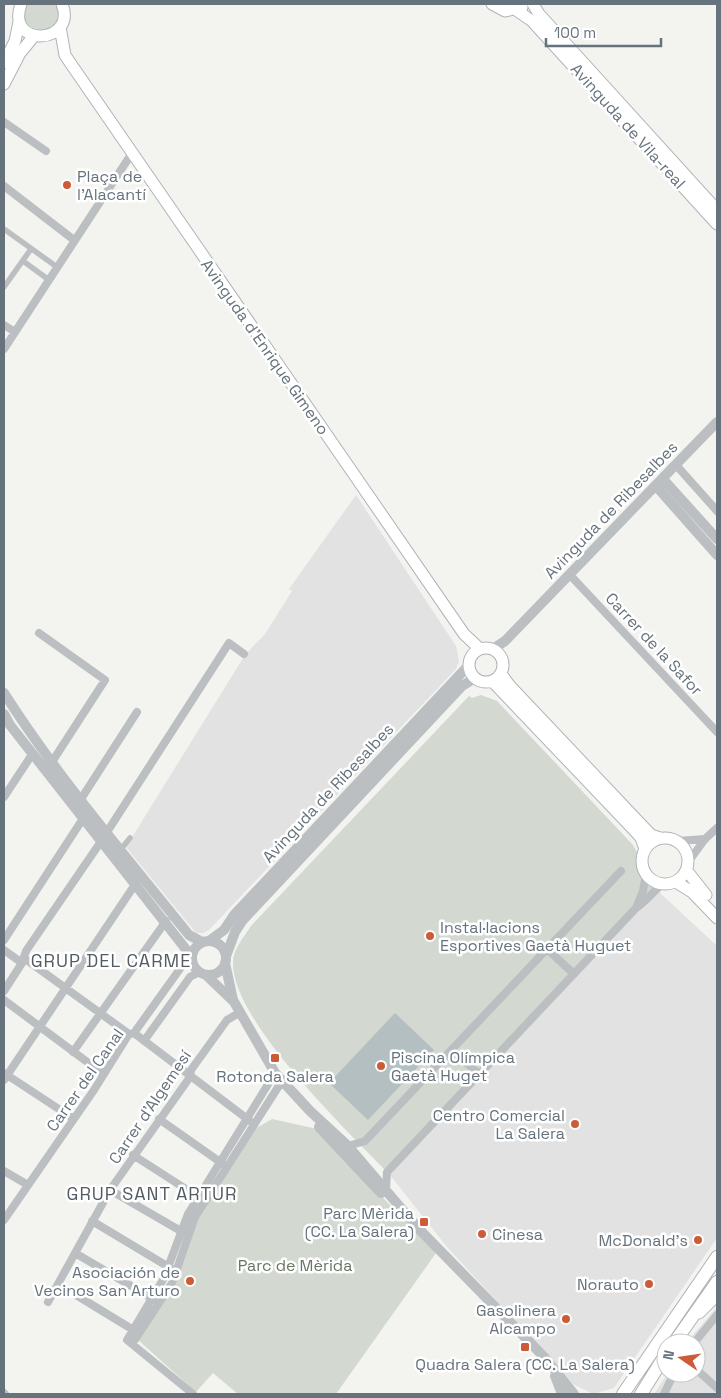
<svg xmlns="http://www.w3.org/2000/svg" width="721" height="1398" viewBox="0 0 721 1398" font-family="'Space Grotesk',sans-serif">
<style>
.built{fill:#e1e2e1}
.green{fill:#d3d8d0}
.water{fill:#b4bfc2}
.lines{fill:none;stroke-linecap:round;stroke-linejoin:round}
.secondary-casing{stroke:#b0b4b8;stroke-width:13}
.primary-casing{stroke:#afb3b6;stroke-width:14}
.pedestrian{stroke:#bbbfc1;stroke-width:5.5}
.minor{stroke:#bbbfc1;stroke-width:8}
.tertiary{stroke:#bbbfc1;stroke-width:10}
.secondary{stroke:#fff;stroke-width:11}
.primary{stroke:#fff;stroke-width:12}
.poi-dot{fill:#cc5b38;stroke:#fff;stroke-width:2}
.labels{text-anchor:middle;dominant-baseline:central;stroke-width:5;stroke-linejoin:round;paint-order:stroke}
.street-label{font-size:16px;fill:#66737d;stroke:#fff}
.poi-label{font-size:16px;fill:#66737d;stroke:#fff;text-anchor:end}
.park-label{font-size:16px;fill:#687564;stroke:#fff}
.neighbourhood-label{font-size:18px;letter-spacing:1px;fill:#535c63;stroke:#fff}
</style>
<rect width="100%" height="100%" fill="#f3f3f0"/>
<path class="built" d="M356,495l100,151 3,15 -3,8 -247,261 -6,3h-7l-70,-86 119,-192 20,-21 27,-43 -3,-2z
M658,891l59,55v292l-103,150 -21,6 -20,-10 -126,-137 -57,-72z
M717,1307v87h-63l14,-21h28v-30h-10z"/>
<path class="green" d="M27,4h28c14,22 -21,38 -31,14z
M481,695l16,6 136,144 25,46 -268,284c-41,-43 -158,-154 -157,-212 0,-14 11,-26 18,-37l218,-230 3,2z
M272,1119l45,10 119,124 -100,141h-98l-25,-21 -17,19 -59,-53 39,-58 23,-66 54,-85z"/>
<path class="water" d="M395,1013l39,37 -66,70 -39,-37z"/>
<g class="lines">
<g class="secondary-casing">
<path id="secondary" d="M21,4c-16,45 57,40 41,0
M492,4l13,7 17,-4
M533,4l6,10 178,196
M516,10l16,11 185,203
M60,27l5,28 6,9 393,570 16,15
M4,63l11,-22 4,-19
M4,84l16,-31 14,-17
M469 665a17 17 0 1 1 34 0a17 17 0 1 1-34 0Z
M501,674l9,12 141,149 9,3
M493,682l141,148 7,8 4,11
M642 861a23 23 0 1 1 46 0a23 23 0 1 1-46 0Z
M687,871l19,24
M676,882l16,10 25,26
M699,1313l18,-18"/>
</g>
<g class="primary-casing">
<path id="primary" d="M674,1343l43,-61
M623,1394l94,-137
M641,1394l25,-40"/>
</g>
<path class="pedestrian" d="M4,229l53,38
M23,261l26,19
M4,287l27,-38
M121,849l9,-11"/>
<path class="minor" d="M4,122l42,29
M4,186l70,54
M4,325l11,7
M4,349l128,-196
M676,465l41,46
M570,575l147,157
M39,633l66,47 -53,82
M4,797l29,-44
M81,799l56,-87
M107,832l122,-189 15,11
M678,841l27,-2
M689,861l16,-22 12,-11
M636,908l7,-17 3,-17
M4,940l80,-123
M547,949l27,25
M4,950l18,13
M24,958l105,76
M4,991l18,-28 4,-12 76,-111
M4,1000l98,73
M134,1033l116,88
M144,1041l46,-64 9,-5
M452,1050l27,24
M73,1052l93,-131
M4,1073l70,46
M4,1080l132,-197
M159,1119l64,45
M348,1146l17,-5 256,-270
M133,1155l70,45
M4,1171l24,14
M386,1189l1,-17 249,-264c10,-6 16,-16 26,-23
M110,1190l76,44
M4,1220l90,-130 35,-56 5,-1 48,-67 10,-7
M92,1221l80,48
M75,1253l80,47
M58,1284l77,47
M48,1302l62,-112 80,-113 1,-7 36,-50 12,-7
M694,1343l23,-28
M132,1344l40,-61 23,-66 87,-136
M696,1369l21,19
M4,1393l1,1
M193,1394l-66,-54 37,-62 24,-64 87,-141
M664,1394l10,-21"/>
<path class="tertiary" d="M663,479l54,60
M656,486l61,69
M493,649l12,-8 212,-219
M4,693c54,85 122,163 185,242l13,7
M4,714l6,11 182,232
M209,941l15,-11 10,-15 235,-250
M192 958a17 17 0 1 1 34 0a17 17 0 1 1-34 0Z
M226,956l9,-24 7,-11 220,-235 13,-8
M225,963l8,37 42,73 35,38 38,35 70,82 128,131 28,35
M206,975l26,25
M319,1127l62,66
M555,1376l7,18"/>
<use href="#secondary" class="secondary"/>
<use href="#primary" class="primary"/>
</g>
<g class="poi-dot">
<circle cx="67" cy="185" r="5"/>
<circle cx="430" cy="936" r="5"/>
<rect x="270" y="1053" width="10" height="10" rx="2.5"/>
<circle cx="381" cy="1066" r="5"/>
<circle cx="575" cy="1124" r="5"/>
<rect x="419" y="1217" width="10" height="10" rx="2.5"/>
<circle cx="482" cy="1234" r="5"/>
<circle cx="698" cy="1240" r="5"/>
<circle cx="190" cy="1281" r="5"/>
<circle cx="649" cy="1284" r="5"/>
<circle cx="566" cy="1319" r="5"/>
<rect x="520" y="1342" width="10" height="10" rx="2.5"/>
</g>
<g class="labels">
<g class="street-label">
<text transform="translate(628 126) rotate(48)">Avinguda de Vila-real</text>
<text transform="translate(265 347) rotate(55)">Avinguda d'Enrique Gimeno</text>
<text transform="translate(611 510) rotate(-46)">Avinguda de Ribesalbes</text>
<text transform="translate(654 644) rotate(47)">Carrer de la Safor</text>
<text transform="translate(328 793) rotate(-47)">Avinguda de Ribesalbes</text>
<text transform="translate(85 1080) rotate(-55)">Carrer del Canal</text>
<text transform="translate(150 1107) rotate(-56)">Carrer d'Algemesí</text>
</g>
<g class="poi-label">
<text x="77" y="176" text-anchor="start">Plaça de<tspan x="77" dy="18">l'Alacantí</tspan></text>
<text x="440" y="927" text-anchor="start">Instal·lacions<tspan x="440" dy="18">Esportives Gaetà Huguet</tspan></text>
<text x="391" y="1057" text-anchor="start">Piscina Olímpica<tspan x="391" dy="18">Gaetà Huget</tspan></text>
<text x="275" y="1076" text-anchor="middle">Rotonda Salera</text>
<text x="565" y="1115">Centro Comercial<tspan x="565" dy="18">La Salera</tspan></text>
<text x="414" y="1213">Parc Mèrida<tspan x="414" dy="18">(CC. La Salera)</tspan></text>
<text x="492" y="1234" text-anchor="start">Cinesa</text>
<text x="688" y="1240">McDonald's</text>
<text x="180" y="1272">Asociación de<tspan x="180" dy="18">Vecinos San Arturo</tspan></text>
<text x="639" y="1284">Norauto</text>
<text x="556" y="1310">Gasolinera<tspan x="556" dy="18">Alcampo</tspan></text>
<text x="525" y="1364" text-anchor="middle">Quadra Salera (CC. La Salera)</text>
</g>
<g class="park-label">
<text x="295" y="1265">Parc de Mèrida</text>
</g>
<g class="neighbourhood-label">
<text x="111" y="960">GRUP DEL CARME</text>
<text x="152" y="1193">GRUP SANT ARTUR</text>
</g>
</g>
<rect width="721" height="1398" fill="none" stroke="#66737d" stroke-width="10"/>
<g transform="translate(681 1358) rotate(283)"><circle r="24" fill="#ffffff" stroke="#c2c7cb"/>
<path d="M0-4L9 19L0 12L-9 19Z" fill="#cc5b38"/>
<text y="-8" font-size="14" font-weight="bold" text-anchor="middle" fill="#66737d">N</text>
</g>
<path d="M546 38v8h115v-8" fill="none" stroke="#66737d" stroke-width="2.5"/>
<text x="554" y="38" font-size="15" fill="#66737d" stroke="#ffffff" stroke-width="4" paint-order="stroke">100 m</text>
</svg>
